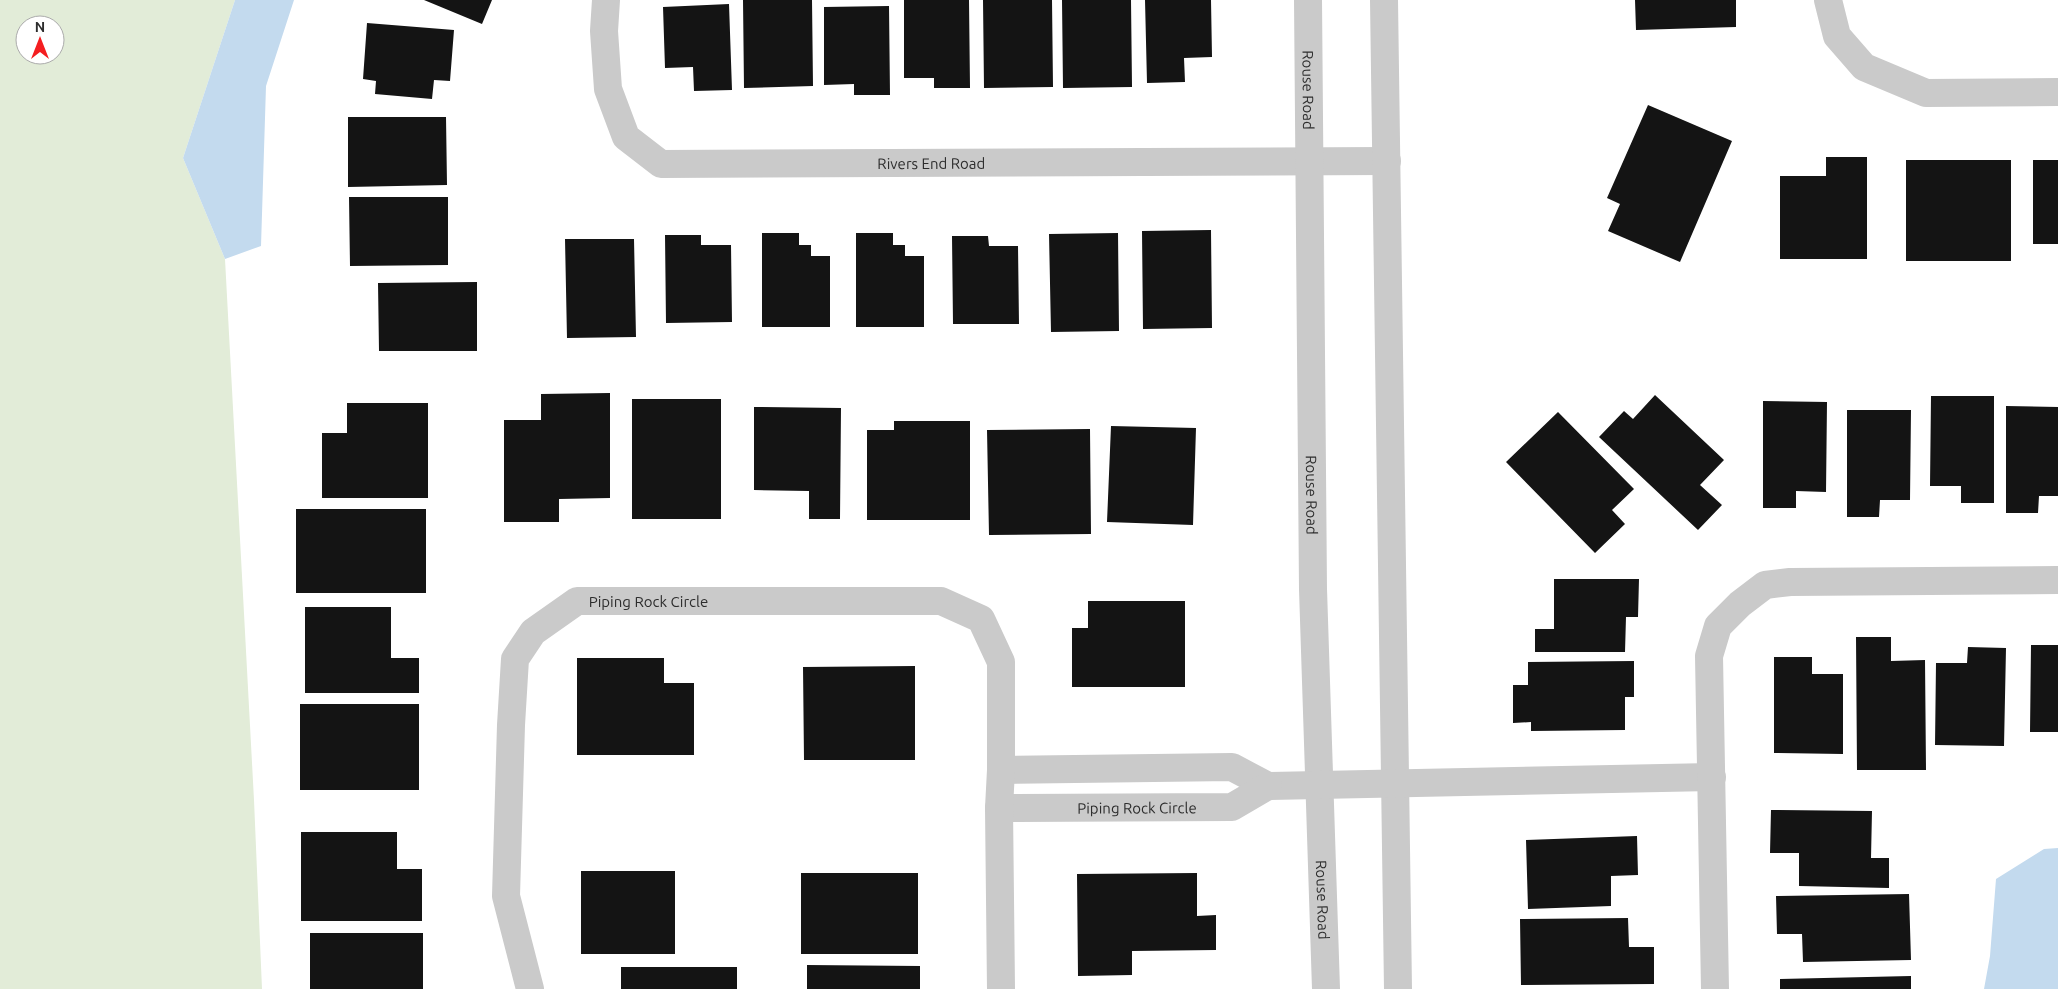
<svg xmlns="http://www.w3.org/2000/svg" width="2058" height="989" viewBox="0 0 2058 989" font-family="Ubuntu,sans-serif">
<style>
.green{fill:#e2ecd8;fill-rule:evenodd}
.water{fill:#c3daee}
.building{fill:#141414}
.lines{fill:none;stroke-linecap:round;stroke-linejoin:round}
.minor{stroke:#cacaca;stroke-width:28}
.labels{text-anchor:middle;dominant-baseline:central;stroke-width:5;stroke-linejoin:round;paint-order:stroke}
.street-label{font-size:15px;fill:#2d2d2d;stroke:#fff}
</style>
<rect width="100%" height="100%" fill="#fff"/>
<path class="green" d="M0,0h235l-52,158 42,101 29,541 8,189h-262zM25,25h30v30h-30z"/>
<path class="water" d="M235,0h59l-28,86 -5,160 -36,13 -42,-101z
M2058,848v141h-74l6,-33 6,-77 48,-30z"/>
<path class="building" d="M424,0h68l-10,24z
M743,0h69l1,86 -69,2z
M904,0h65l1,88h-36v-10h-30z
M983,0h69l1,87 -69,1z
M1062,0h69l1,87 -69,1z
M1145,0h66l1,57 -28,1 1,24 -38,1z
M1635,0h101v27l-100,3z
M729,4l3,86 -38,1 -1,-24 -28,1 -2,-61z
M889,6l1,89h-36v-11l-30,1v-78z
M367,23l87,7 -4,51 -16,-1 -2,19 -57,-5 1,-13 -13,-2z
M1648,105l84,36 -52,121 -72,-31 12,-27 -13,-6z
M348,117h98l1,68 -99,2z
M1826,157h41v102h-87v-83h46z
M1906,160h105v101h-105z
M2033,160h25v84h-25z
M349,197h99v68l-98,1z
M1211,230l1,98 -69,1 -1,-98z
M762,233h37v12h12v11h19v71h-68z
M856,233h37v12h12v11h19v71h-68z
M1118,233l1,98 -68,1 -2,-98z
M665,235h36v10h30l1,77 -66,1z
M952,236h36l1,10h29l1,78h-66z
M565,239h69l2,98 -69,1z
M477,282v69h-98l-1,-68z
M610,393v105l-51,1v23h-55v-102h37v-26z
M1655,395l69,65 -24,25 22,20 -24,25 -99,-93 25,-26 9,8z
M1931,396h63v107h-33v-17h-31z
M632,399h89v120h-89z
M1763,401l64,1 -1,90 -30,-1v17h-33z
M347,403h81v95h-106v-65h25z
M2006,406l52,1v89h-19l-1,17h-32z
M754,407l87,1 -1,111h-31v-28l-55,-1z
M1847,410h64l-1,90h-30l-1,17h-32z
M1558,412l76,77 -22,21 13,14 -30,29 -89,-91z
M894,421h76v99h-103v-90h27z
M1111,426l85,2 -3,97 -86,-3z
M1090,429l1,105 -102,1 -2,-105z
M296,509h130v84h-130z
M1554,579h85l-1,38h-12l-1,35h-90v-23h19z
M1088,601h97v86h-113v-59h16z
M305,607h86v51h28v35h-114z
M1856,637h35v24l34,-1 1,110h-69z
M2031,645h27v87h-28z
M1968,647l38,1 -2,98 -69,-1 1,-82h31z
M1774,657h38v17h31v80l-69,-1z
M577,658h87v25h30v72h-117z
M1634,661v36h-9v33l-94,1v-9l-18,1v-38h15v-23z
M915,666v94h-111l-1,-93z
M300,704h119v86h-119z
M1771,810l101,1 -1,47h18v30l-90,-2v-33h-29z
M301,832h96v37h25v52h-121z
M1637,836l1,39 -27,1v30l-83,3 -2,-69z
M581,871h94v83h-94z
M801,873h117v81h-117z
M1197,873v43l19,-1v35l-84,1v24l-54,1 -1,-102z
M1909,894l2,66 -108,2 -1,-28h-25l-1,-38z
M1628,918l1,29h25v37l-133,1 -1,-66z
M310,933h113v56h-113z
M807,965l113,1v23h-113z
M621,967h116v22h-116z
M1911,976v13h-131v-10z"/>
<g class="lines">
<g class="minor">
<path id="s1" d="M606,0l-2,31 4,58 18,48 35,27 726,-3"/>
<path id="s2" d="M1308,0l5,589 13,400"/>
<path d="M1384,0l14,989"/>
<path d="M1828,0l9,36 27,31 62,26 132,-1"/>
<path d="M1001,770l231,-3 36,19 444,-9"/>
<path id="s3" d="M999,808l233,-1 36,-21"/>
<path id="s4" d="M530,989l-24,-93 5,-171 4,-66 18,-27 44,-31h364l40,18 20,43v108l-2,38 2,181"/>
<path d="M1715,989l-6,-333 9,-30 22,-22 25,-19 25,-3 268,-2"/>
</g>
</g>
<g class="labels">
<g class="street-label">
<text stroke="none"><textPath href="#s2" startOffset="90">Rouse Road</textPath></text>
<text stroke="none"><textPath href="#s1" startOffset="455">Rivers End Road</textPath></text>
<text stroke="none"><textPath href="#s2" startOffset="495">Rouse Road</textPath></text>
<text stroke="none"><textPath href="#s4" startOffset="491">Piping Rock Circle</textPath></text>
<text stroke="none"><textPath href="#s3" startOffset="138">Piping Rock Circle</textPath></text>
<text stroke="none"><textPath href="#s2" startOffset="900">Rouse Road</textPath></text>
</g>
</g>
<g transform="translate(40 40)"><circle r="24" fill="#ffffff" stroke="#ababab"/>
<path d="M0-4L9 19L0 12L-9 19Z" fill="#f41e20"/>
<text y="-8" font-size="14" font-weight="bold" text-anchor="middle" fill="#2d2d2d">N</text>
</g>
</svg>
